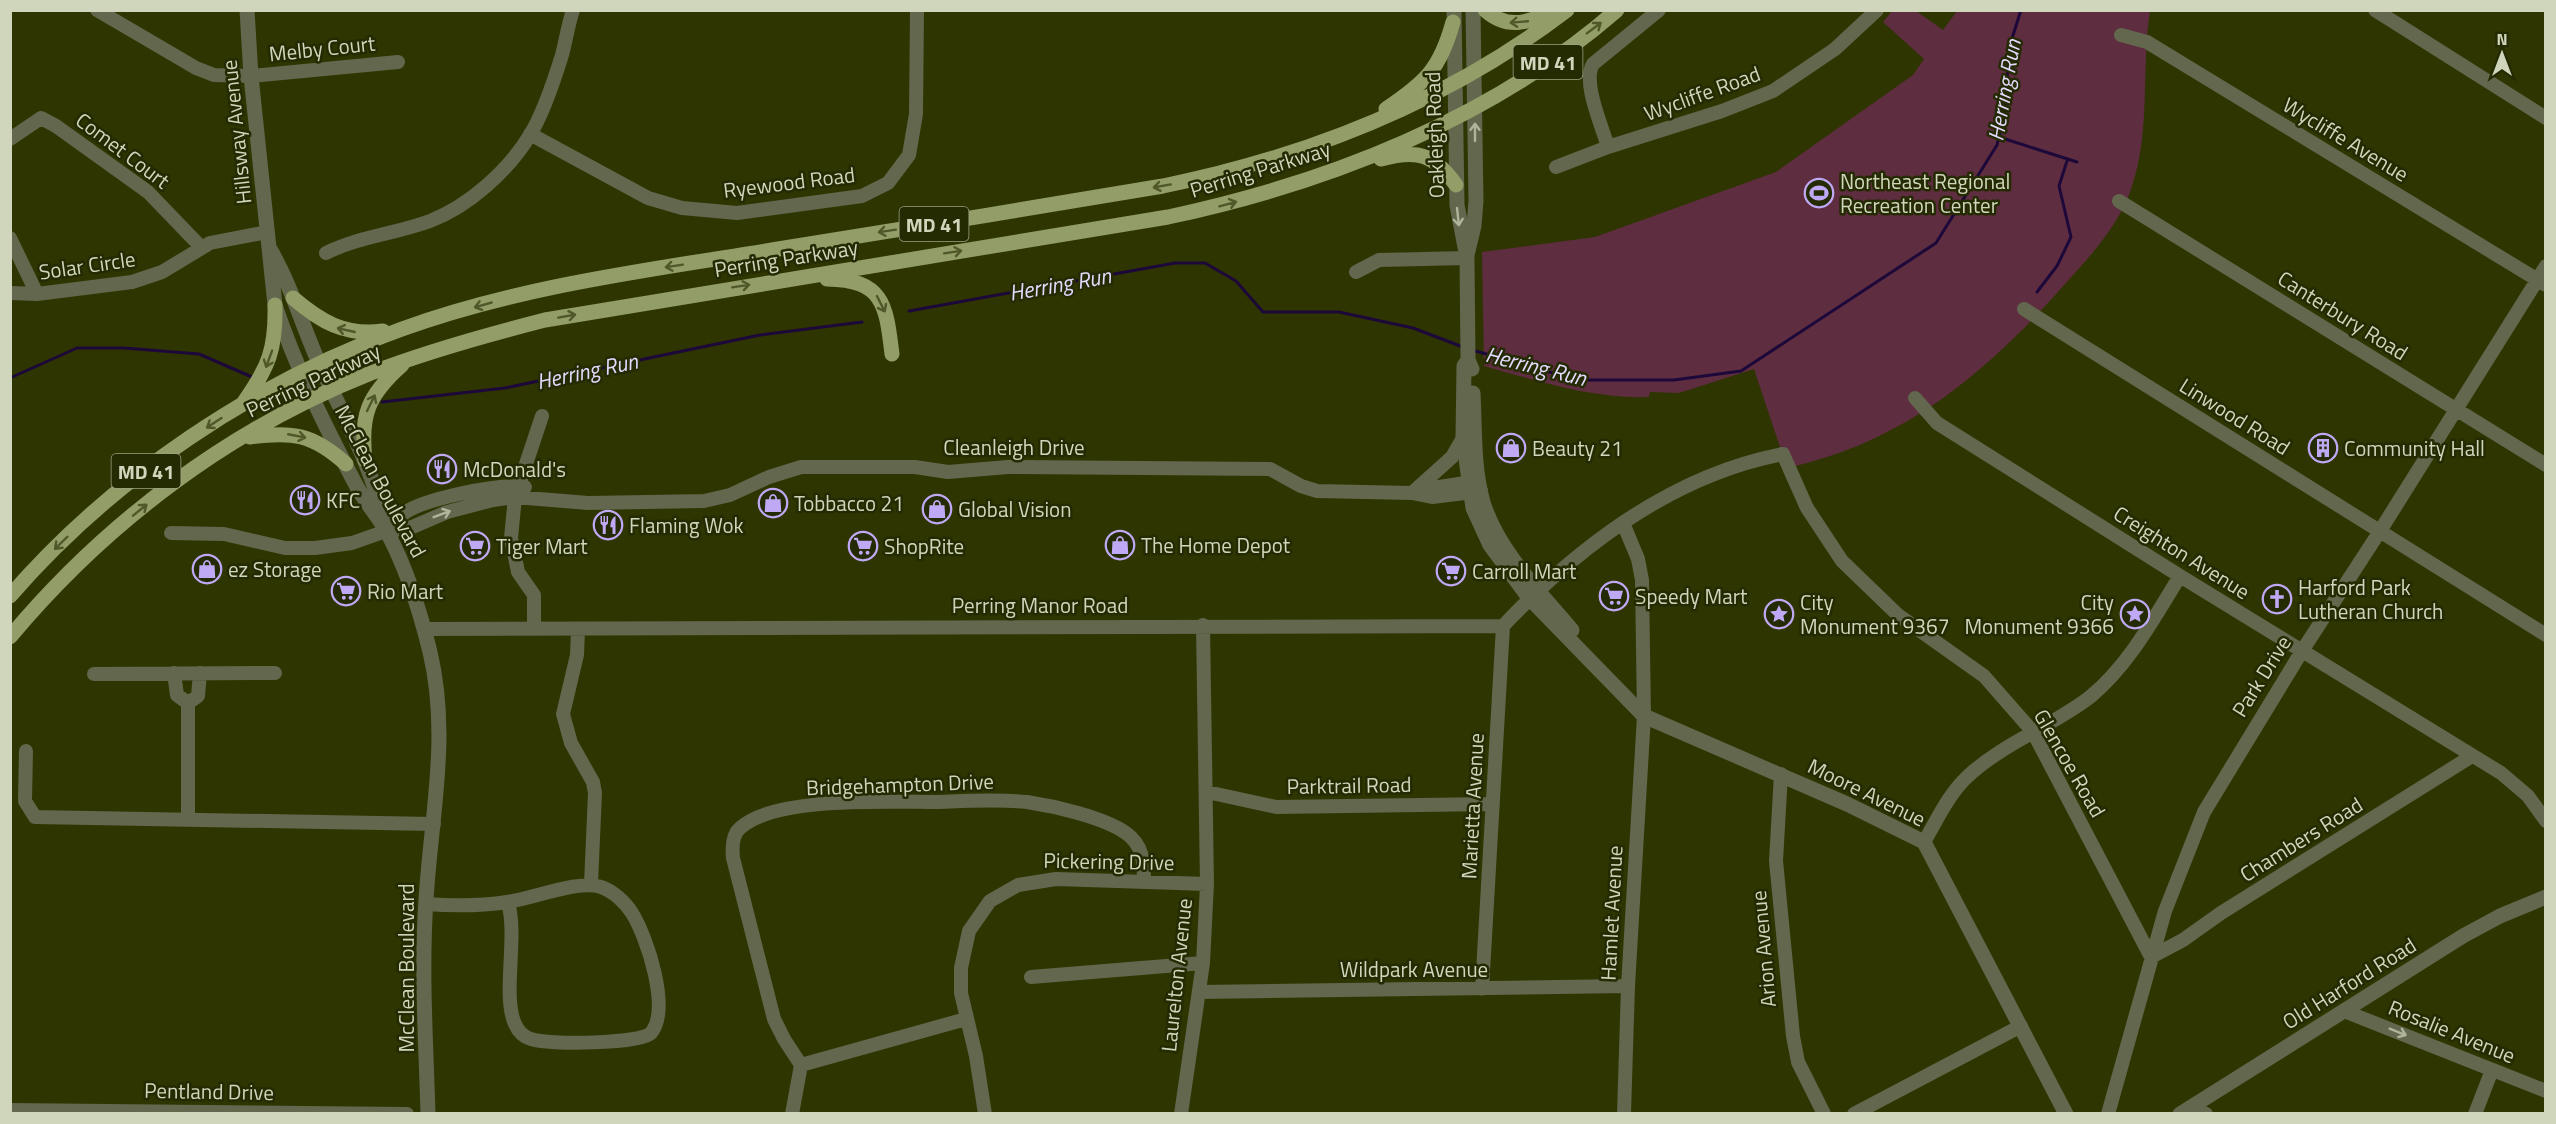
<svg xmlns="http://www.w3.org/2000/svg" width="2556" height="1124" viewBox="0 0 2556 1124" font-family="'Titillium Web',sans-serif">
<style>
.green{fill:#5f2d40}
.lines{fill:none;stroke-linecap:round;stroke-linejoin:round}
.stream{stroke:#1d083a;stroke-width:3}
.minor{stroke:#62674d;stroke-width:14}
.tertiary{stroke:#62674d;stroke-width:15}
.primary{stroke:#929d67;stroke-width:15}
.oneway{stroke:#50582a}
.oneway2{stroke:#afb59a}
.labels{text-anchor:middle;dominant-baseline:central;stroke-width:5;stroke-linejoin:round;paint-order:stroke}
.shield{fill:#242a02;stroke:#9ca284;stroke-width:1.5}
.shield-label{font-size:20px;font-weight:bold;fill:#d0d6bb}
.street-label{font-size:21px;fill:#d0d6bb;stroke:#242a02}
.poi-label{font-size:21px;fill:#d0d6bb;stroke:#242a02;text-anchor:start}
.water-label{font-size:22px;font-style:italic;fill:#e3dafd;stroke:#242a02}
</style>
<rect width="100%" height="100%" fill="#2e3500"/>
<path class="green" d="M1892,11h24l27,19 14,-19h193c-9,58 1,118 -18,175 -11,37 -41,69 -66,97 -80,90 -159,158 -279,185l-33,-99 -75,24 -29,-1 -1,5c-57,2 -111,-16 -165,-31l-2,-114 113,-15 181,-65 137,-97 11,-16 -41,-37z"/>
<g class="lines">
<path class="stream" d="M1999,137l78,25
M2037,292l20,-26 14,-29 -12,-51 8,-25
M909,311l266,-48h30l31,18 27,31h76l74,16 50,19
M1472,350l105,30h97l67,-9 195,-128 61,-98 8,-33 4,-64 12,-38
M10,378l67,-30h47l75,6 53,23
M382,402l123,-14 255,-53 102,-13"/>
<path class="minor" d="M97,10l99,58 18,7 37,1 147,-14
M2375,10l171,108
M2121,35l26,7 399,243
M530,134l118,64 34,10 55,5 125,-17 26,-13 21,-28 7,-41 1,-104
M10,139l31,-21 15,8 92,66 53,55
M1608,147c-6,-21 -26,-65 -15,-83l66,-54
M1556,167l52,-20 114,-36 51,-20 62,-42 42,-39
M2119,201l427,264
M10,238l27,56
M326,253c34,-17 69,-19 104,-32 39,-15 78,-50 100,-86 14,-23 24,-54 32,-80 4,-15 6,-30 11,-45
M1356,272l23,-12 88,-2
M10,293l27,1 95,-12 30,-10 48,-29 57,-11
M2024,309l522,326
M1915,398l22,25 243,153 321,197 27,23 18,25
M1420,490l58,-9
M1412,493l40,-36 11,-19
M1623,523l15,36 4,21 2,136 -16,270 -4,128
M386,531c6,-5 11,-12 17,-17 19,-15 97,-31 122,-27
M171,533l53,1 61,14h30l37,-5 34,-12 24,-3 37,-16 46,-12 22,-3 73,6 116,-2 26,-6 39,-18 32,-10h114l33,5 60,-5 262,2 31,17 16,5 95,2 20,4 49,-6
M1503,626c75,-79 170,-151 280,-172l24,54 35,53 56,54 86,61 49,56 118,225 32,-17 38,-27 251,-157
M424,629l1079,-3
M534,629v-34l-16,-23 -7,-34 4,-41 27,-81
M578,630l-1,25 -14,59 8,29 22,39 2,11 -4,91
M174,673l3,22 11,8
M94,674l181,-1
M26,751l-1,50 10,16 399,7
M1781,774l-5,87 17,175 5,26 26,52
M1207,792l69,15 217,-3
M188,820v-117l10,-7 2,-23
M1924,842c13,-22 24,-47 43,-65 36,-34 84,-50 123,-80 39,-32 64,-79 90,-121
M426,904c26,2 55,2 81,-2 25,-3 72,-23 94,-15 12,4 24,15 31,26 15,24 39,96 19,120 -10,11 -104,12 -120,6 -7,-2 -13,-8 -16,-15 -13,-28 3,-87 -7,-122
M1031,977l172,-14
M1482,989l21,-363
M1199,992l429,-6
M2344,1011l202,80
M801,1065l165,-46
M2191,1107l15,7
M10,1110l397,4
M792,1114l9,-49 -17,-26 -10,-20 -41,-161c-1,-10 -1,-23 7,-30 35,-32 149,-26 196,-26 30,-1 61,-3 91,0 27,4 76,15 99,31 17,12 18,29 18,48
M985,1114l-9,-58 -15,-63v-25l8,-37 21,-30 28,-16 38,-6 151,5
M1181,1114l22,-151 4,-79 -4,-259
M1854,1114l167,-88
M2108,1114l57,-203 39,-99 98,-161 78,-120 166,-265
M2475,1114l17,-44"/>
<path class="tertiary" d="M247,10l4,66 24,229c21,63 51,123 82,182 9,16 21,29 30,45 20,37 33,79 43,120 20,84 1,164 -4,248 -5,71 0,143 2,214
M1454,10l3,195 10,53 1,102 4,9
M270,249c21,36 32,76 49,114 24,53 54,104 66,162
M1467,255l7,-29 2,-25 -3,-191
M1468,360l-4,6 -1,72 10,70 17,37 39,53 115,118 203,88 77,38 142,272
M1473,393c2,36 0,74 10,109 15,49 57,90 89,128
M2180,1114l283,-178 37,-20 46,-19"/>
<path class="primary" d="M1485,10c23,21 45,12 70,0
M1386,109c40,-27 54,-40 67,-87
M1381,159c37,-10 53,-5 75,26
M827,279c57,1 59,26 65,75
M293,298c28,24 52,38 90,33
M244,402c25,-35 32,-54 31,-97
M250,437c42,-6 63,-3 96,27
M365,460c-5,-45 3,-65 37,-95
M10,596c103,-119 245,-214 392,-267 119,-43 246,-59 370,-79 130,-21 261,-42 391,-64 147,-30 285,-85 404,-176
M10,637c96,-115 221,-209 361,-264 57,-22 115,-38 174,-53l623,-103c160,-34 324,-98 449,-207"/>
</g>
<defs><path id="oneway-shaft" d="M-6 0H5M1.5-3L5.5 0L1.5 3" fill="none" stroke-width="1.6" stroke-linecap="round" stroke-linejoin="round" transform="scale(1.5)"/></defs>
<g class="oneway">
<use href="#oneway-shaft" transform="translate(1519 22) rotate(175)"/>
<use href="#oneway-shaft" transform="translate(1594 28) rotate(-37)"/>
<use href="#oneway-shaft" transform="translate(1162 186) rotate(170)"/>
<use href="#oneway-shaft" transform="translate(1228 204) rotate(-15)"/>
<use href="#oneway-shaft" transform="translate(887 231) rotate(171)"/>
<use href="#oneway-shaft" transform="translate(953 252) rotate(-9)"/>
<use href="#oneway-shaft" transform="translate(674 266) rotate(171)"/>
<use href="#oneway-shaft" transform="translate(741 286) rotate(-9)"/>
<use href="#oneway-shaft" transform="translate(881 304) rotate(63)"/>
<use href="#oneway-shaft" transform="translate(483 305) rotate(164)"/>
<use href="#oneway-shaft" transform="translate(567 316) rotate(-10)"/>
<use href="#oneway-shaft" transform="translate(346 330) rotate(-167)"/>
<use href="#oneway-shaft" transform="translate(269 359) rotate(110)"/>
<use href="#oneway-shaft" transform="translate(371 403) rotate(-64)"/>
<use href="#oneway-shaft" transform="translate(214 423) rotate(147)"/>
<use href="#oneway-shaft" transform="translate(297 436) rotate(11)"/>
<use href="#oneway-shaft" transform="translate(140 510) rotate(-39)"/>
<use href="#oneway-shaft" transform="translate(61 543) rotate(136)"/>
</g>
<g class="oneway2">
<use href="#oneway-shaft" transform="translate(1475 132) rotate(-90)"/>
<use href="#oneway-shaft" transform="translate(1458 217) rotate(84)"/>
<use href="#oneway-shaft" transform="translate(442 514) rotate(-21)"/>
<use href="#oneway-shaft" transform="translate(2398 1032) rotate(22)"/>
</g>
<defs>
<g id="stadium-ring" transform="scale(1.5)"><circle r="9.5" fill="#242a02" stroke="#bfa9f4" stroke-width="1.5"/><path d="M0-5a6.5 5 0 1 0 0 10a6.5 5 0 1 0 0-10ZM-3.5-1.8h7v3.6h-7Z" fill="#bfa9f4"/></g>
<g id="shop-ring" transform="scale(1.5)"><circle r="9.5" fill="#242a02" stroke="#bfa9f4" stroke-width="1.5"/><path d="M-5-2.5h2.3a2.7 3.5 0 0 1 5.4 0H5L5.5 6h-11ZM-1.5-2.5h3a1.5 2.3 0 0 0-3 0Z" fill="#bfa9f4"/></g>
<g id="building-ring" transform="scale(1.5)"><circle r="9.5" fill="#242a02" stroke="#bfa9f4" stroke-width="1.5"/><path d="M-4-6H4V6H1V3H-1V6H-4ZM-2.5-4.3h1.7v1.8h-1.7ZM.8-4.3h1.7v1.8H.8ZM-2.5-1h1.7V.8h-1.7ZM.8-1h1.7V.8H.8Z" fill="#bfa9f4"/></g>
<g id="restaurant-ring" transform="scale(1.5)"><circle r="9.5" fill="#242a02" stroke="#bfa9f4" stroke-width="1.5"/><path d="M-5-6h1v4h1v-4h1v4h1v-4h1v5L-1.5 .5V6h-2V.5L-5-1ZM5-6V6H3V1.5H1.5Q1.5-4 5-6Z" fill="#bfa9f4"/></g>
<g id="supermarket-ring" transform="scale(1.5)"><circle r="9.5" fill="#242a02" stroke="#bfa9f4" stroke-width="1.5"/><path d="M-6-5.5h2.5l.6 2H6L4.5 2H-2.5L-4.4-4H-6ZM-1.5 3.2a1.3 1.3 0 1 0 .1 0ZM3 3.2a1.3 1.3 0 1 0 .1 0Z" fill="#bfa9f4"/></g>
<g id="church-ring" transform="scale(1.5)"><circle r="9.5" fill="#242a02" stroke="#bfa9f4" stroke-width="1.5"/><path d="M-1.2-6h2.4v3.5h3.3v2.4h-3.3V6h-2.4V-.1h-3.3v-2.4h3.3Z" fill="#bfa9f4"/></g>
<g id="sight-ring" transform="scale(1.5)"><circle r="9.5" fill="#242a02" stroke="#bfa9f4" stroke-width="1.5"/><path d="M0-6L1.8-2.2L6-1.7L2.9 1.2L3.7 5.4L0 3.3L-3.7 5.4L-2.9 1.2L-6-1.7L-1.8-2.2Z" fill="#bfa9f4"/></g>
</defs>
<g fill-rule="evenodd">
<use href="#stadium-ring" x="1819" y="193"/>
<use href="#shop-ring" x="1511" y="448"/>
<use href="#building-ring" x="2323" y="448"/>
<use href="#restaurant-ring" x="442" y="469"/>
<use href="#restaurant-ring" x="305" y="500"/>
<use href="#shop-ring" x="773" y="503"/>
<use href="#shop-ring" x="937" y="509"/>
<use href="#restaurant-ring" x="608" y="525"/>
<use href="#shop-ring" x="1120" y="545"/>
<use href="#supermarket-ring" x="475" y="546"/>
<use href="#supermarket-ring" x="863" y="546"/>
<use href="#shop-ring" x="207" y="569"/>
<use href="#supermarket-ring" x="1451" y="571"/>
<use href="#supermarket-ring" x="346" y="591"/>
<use href="#supermarket-ring" x="1614" y="596"/>
<use href="#church-ring" x="2277" y="599"/>
<use href="#sight-ring" x="1779" y="614"/>
<use href="#sight-ring" x="2135" y="614"/>
</g>
<g class="labels">
<g class="shield">
<rect x="1513.5" y="45" width="69" height="34" rx="4.5"/>
<rect x="899.5" y="207" width="69" height="34" rx="4.5"/>
<rect x="111.5" y="454" width="69" height="34" rx="4.5"/>
</g>
<g class="shield-label">
<text x="1548" y="62">MD 41</text>
<text x="934" y="224">MD 41</text>
<text x="146" y="471">MD 41</text>
</g>
<g class="street-label">
<text transform="translate(322 48) rotate(-6)">Melby Court</text>
<text transform="translate(1702 93) rotate(-20)">Wycliffe Road</text>
<text transform="translate(236 132) rotate(-96)">Hillsway Avenue</text>
<text transform="translate(1434 135) rotate(-92)">Oakleigh Road</text>
<text transform="translate(2346 139) rotate(31)">Wycliffe Avenue</text>
<text transform="translate(123 150) rotate(37)">Comet Court</text>
<text transform="translate(1260 169) rotate(-17)">Perring Parkway</text>
<text transform="translate(789 182) rotate(-7)">Ryewood Road</text>
<text transform="translate(786 258) rotate(-9)">Perring Parkway</text>
<text transform="translate(87 265) rotate(-8)">Solar Circle</text>
<text transform="translate(2343 315) rotate(32)">Canterbury Road</text>
<text transform="translate(313 380) rotate(-25)">Perring Parkway</text>
<text transform="translate(2235 416) rotate(32)">Linwood Road</text>
<text x="1014" y="447">Cleanleigh Drive</text>
<text transform="translate(381 481) rotate(62)">McClean Boulevard</text>
<text transform="translate(2182 552) rotate(32)">Creighton Avenue</text>
<text x="1040" y="605">Perring Manor Road</text>
<text transform="translate(2261 676) rotate(-58)">Park Drive</text>
<text transform="translate(2070 763) rotate(60)">Glencoe Road</text>
<text transform="translate(900 784) rotate(-2)">Bridgehampton Drive</text>
<text transform="translate(1349 785) rotate(-1)">Parktrail Road</text>
<text transform="translate(1867 792) rotate(26)">Moore Avenue</text>
<text transform="translate(1472 806) rotate(-87)">Marietta Avenue</text>
<text transform="translate(2301 839) rotate(-32)">Chambers Road</text>
<text transform="translate(1109 861) rotate(1)">Pickering Drive</text>
<text transform="translate(1611 913) rotate(-87)">Hamlet Avenue</text>
<text transform="translate(1763 949) rotate(-95)">Arion Avenue</text>
<text transform="translate(406 968) rotate(-90)">McClean Boulevard</text>
<text x="1414" y="969">Wildpark Avenue</text>
<text transform="translate(1176 975) rotate(-84)">Laurelton Avenue</text>
<text transform="translate(2349 983) rotate(-32)">Old Harford Road</text>
<text transform="translate(2452 1031) rotate(22)">Rosalie Avenue</text>
<text transform="translate(209 1091) rotate(1)">Pentland Drive</text>
</g>
<g class="poi-label">
<text x="1840" y="181">Northeast Regional<tspan x="1840" dy="24">Recreation Center</tspan></text>
<text x="1532" y="448">Beauty 21</text>
<text x="2344" y="448">Community Hall</text>
<text x="463" y="469">McDonald's</text>
<text x="326" y="500">KFC</text>
<text x="794" y="503">Tobbacco 21</text>
<text x="958" y="509">Global Vision</text>
<text x="629" y="525">Flaming Wok</text>
<text x="1141" y="545">The Home Depot</text>
<text x="496" y="546">Tiger Mart</text>
<text x="884" y="546">ShopRite</text>
<text x="228" y="569">ez Storage</text>
<text x="1472" y="571">Carroll Mart</text>
<text x="2298" y="587">Harford Park<tspan x="2298" dy="24">Lutheran Church</tspan></text>
<text x="367" y="591">Rio Mart</text>
<text x="1635" y="596">Speedy Mart</text>
<text x="1800" y="602">City<tspan x="1800" dy="24">Monument 9367</tspan></text>
<text x="2114" y="602" text-anchor="end">City<tspan x="2114" dy="24">Monument 9366</tspan></text>
</g>
<g class="water-label">
<text transform="translate(2004 90) rotate(-80)">Herring Run</text>
<text transform="translate(1060 284) rotate(-10)">Herring Run</text>
<text transform="translate(1536 366) rotate(14)">Herring Run</text>
<text transform="translate(587 371) rotate(-12)">Herring Run</text>
</g>
</g>
<rect width="2556" height="1124" fill="none" stroke="#d0d6bb" stroke-width="24"/>
<g transform="translate(2502 54)" stroke="#242a02" stroke-width="4.5" paint-order="stroke">
<path d="M0-4.5L10 22L0 15L-10 22Z" fill="#d0d6bb"/>
<text y="-9" font-size="16" font-weight="bold" text-anchor="middle" fill="#d0d6bb">N</text>
</g>
</svg>
